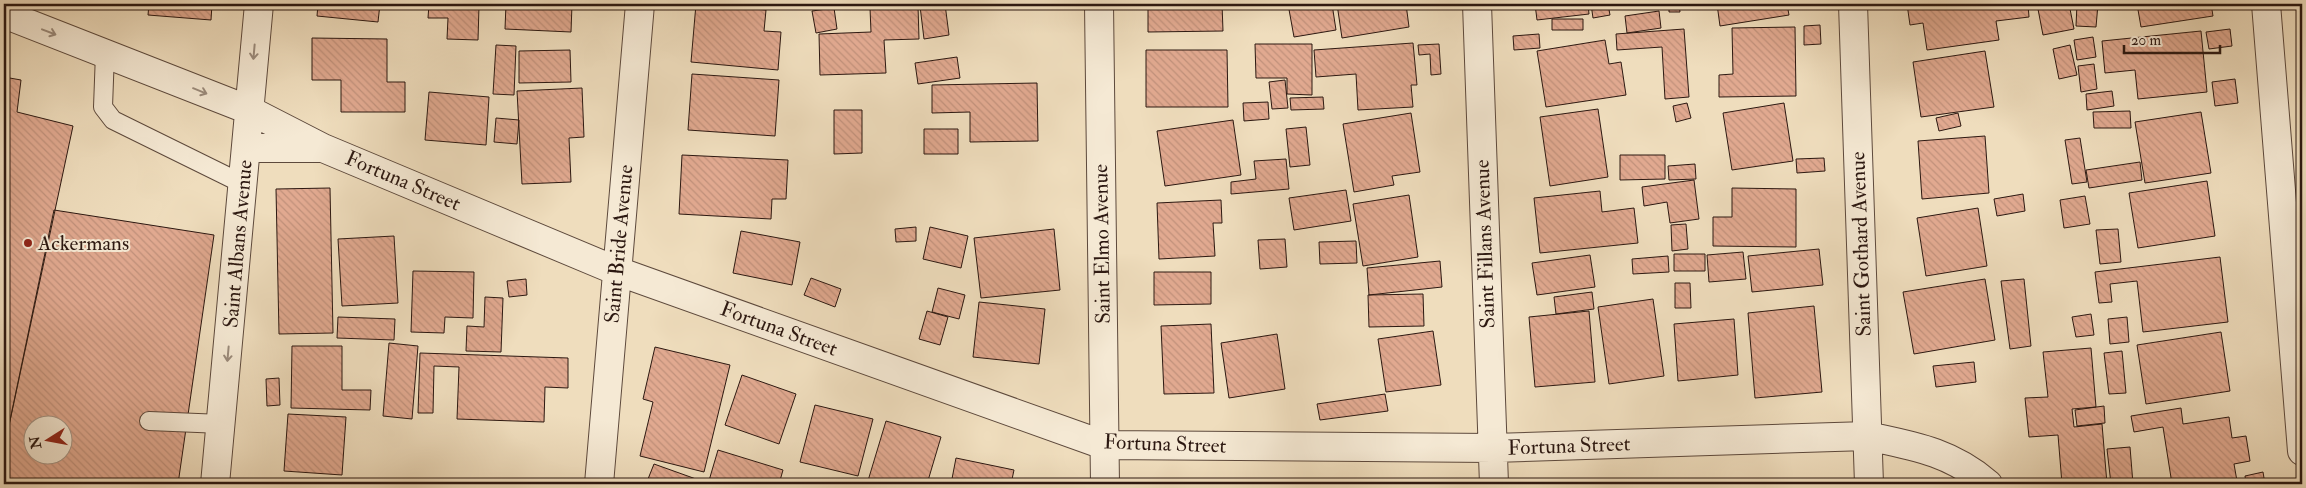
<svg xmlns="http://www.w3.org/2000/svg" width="2306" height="488" viewBox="0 0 2306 488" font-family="'IM FELL Double Pica',serif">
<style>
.building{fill:url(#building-back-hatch);stroke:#2c1811;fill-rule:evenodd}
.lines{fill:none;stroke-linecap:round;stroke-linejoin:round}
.service-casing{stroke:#5d493c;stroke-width:20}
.minor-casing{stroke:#5d493c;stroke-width:30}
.service{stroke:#f5e9d4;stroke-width:18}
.minor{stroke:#f5e9d4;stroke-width:28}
.oneway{stroke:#9b8b7c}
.poi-dot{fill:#8f2418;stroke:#f5e9d4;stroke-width:2}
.labels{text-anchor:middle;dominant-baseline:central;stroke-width:4;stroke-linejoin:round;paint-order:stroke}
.street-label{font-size:21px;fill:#2c1811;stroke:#f5e9d4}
.poi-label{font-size:21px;fill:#2c1811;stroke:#f5e9d4;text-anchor:start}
</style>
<defs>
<pattern id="building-back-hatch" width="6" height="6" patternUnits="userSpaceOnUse" patternTransform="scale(1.25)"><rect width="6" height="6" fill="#e1a990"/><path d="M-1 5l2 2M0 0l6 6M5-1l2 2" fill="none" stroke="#c1917b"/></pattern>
</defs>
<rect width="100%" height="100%" fill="#efddbd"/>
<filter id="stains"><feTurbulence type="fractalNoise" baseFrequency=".004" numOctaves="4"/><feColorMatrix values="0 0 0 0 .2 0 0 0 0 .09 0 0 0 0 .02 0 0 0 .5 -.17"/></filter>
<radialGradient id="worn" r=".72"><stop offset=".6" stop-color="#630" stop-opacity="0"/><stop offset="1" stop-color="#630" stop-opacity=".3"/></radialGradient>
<path class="building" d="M80,4h63v4l-63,-1z
M149,4h63l-1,16 -63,-5z
M318,4h62l-2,18 -61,-6z
M429,4l50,2 -1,34 -31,-1 1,-21h-20z
M506,4h66l-1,28 -66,-3z
M696,4l70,6 -2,21 17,1 -3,38 -87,-8z
M945,4l4,31 -25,4 -4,-33z
M1148,4h74l1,27 -75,1z
M1288,4h44l4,26 -42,7z
M1337,4h69l3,23 -67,11z
M1535,4h53l1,10 -52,6z
M1591,4h17l2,11 -17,3z
M1641,4h23l-23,3z
M1669,4h10l1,8h-11z
M1717,4h70l2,11 -69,11z
M1907,4h121l1,13 -33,4 3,19 -72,10 -4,-27 -13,2z
M2037,4h32l5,25 -31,6z
M2077,4h21l-2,23 -20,-1z
M2137,4h74l2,12 -72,11z
M918,6l1,33 -35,1 2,33 -66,2 -1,-41 52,-2 -1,-24z
M834,8l3,21 -21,4 -4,-22z
M1659,11l2,17 -34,5 -2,-17z
M1552,19h31v11h-31z
M1820,25l1,19 -17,1v-19z
M1795,27l1,69 -77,1v-22l14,-1 -1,-46z
M1684,29l5,68 -24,2 -3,-52 -45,3 -1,-16z
M2230,29l2,17 -23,3 -3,-17z
M2201,31l6,61 -69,7 -3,-29 -30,3 -3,-32z
M1539,34l1,14 -26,2 -1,-14z
M2299,35h3v18z
M2093,37l3,20 -19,3 -3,-20z
M312,38l75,1v43h18v30h-64v-32h-29z
M1605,40l4,24 12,-2 5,33 -80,12 -9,-56z
M1413,43l4,42h-6l2,22 -55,3 -2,-36 -40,3 -2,-27z
M1255,44h57v51l-25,-1v-16h-31z
M1439,44l2,30 -10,1 -1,-21 -11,1 -1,-10z
M496,45l20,1 -2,49 -21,-1z
M2070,45l7,30 -18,4 -6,-30z
M570,50l1,32 -52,1v-32z
M1146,50h81l1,57h-82z
M1985,51l9,56 -73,10 -8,-55z
M957,57l3,21 -42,6 -3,-21z
M2094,64l3,25 -16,3 -3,-26z
M692,74l87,6 -4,56 -87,-6z
M4,77l17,3 -4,32 56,14 -69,323z
M2235,79l3,24 -23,3 -3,-24z
M1285,80l3,28 -16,1 -3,-27z
M1037,83l1,58 -68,1v-30l-38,1v-28z
M582,88l2,49 -15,1 2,44 -49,2 -5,-93z
M2112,91l2,15 -27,4 -1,-16z
M429,92l60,5 -3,48 -61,-5z
M1323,97l1,12 -33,1 -1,-12z
M1268,102l1,17 -25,2 -1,-18z
M1687,103l4,15 -15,4 -3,-16z
M1784,103l9,58 -61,9 -9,-57z
M1598,109l10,68 -58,9 -10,-69z
M834,110h28v43l-28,1z
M2130,111l1,17h-37l-1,-16z
M2201,112l10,61 -66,10 -10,-61z
M1411,113l9,59 -28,4 2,9 -40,7 -11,-68z
M1958,113l3,13 -22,5 -3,-13z
M496,118l23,2 -2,24 -23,-2z
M1233,120l8,55 -76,11 -8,-55z
M1306,127l4,38 -20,2 -4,-38z
M924,129h34v25h-34z
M1985,136l4,57 -67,6 -4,-58z
M2080,138l7,44 -15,2 -7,-44z
M682,155l106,5 -2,39h-14l-1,20 -92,-5z
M1620,155h45v24l-45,1z
M1824,158l1,13 -28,2 -1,-14z
M1286,159l3,30 -58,5v-12l25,-3 -2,-18z
M2140,162l2,18 -53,8 -3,-18z
M1695,164l1,15 -27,1 -1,-14z
M1694,180l5,39 -29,4 -3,-21 -23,4 -2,-19z
M2207,181l8,55 -77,12 -9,-55z
M330,188l3,145 -54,1 -3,-145z
M1732,188l64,1v58l-83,-1v-29h19z
M1346,190l5,31 -57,9 -5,-32z
M1600,191l2,21 32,-4 4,35 -98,10 -6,-55z
M2023,194l2,17 -28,5 -3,-17z
M1409,195l9,62 -55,9 -10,-62z
M2085,196l5,28 -26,4 -4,-28z
M1221,200l1,23h-9l2,33 -56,3 -2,-56z
M1978,208l9,58 -61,10 -9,-58z
M54,210l160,25 -36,249h-174v-35zM32,426h30v30h-30z
M1686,224l2,25 -16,2 -1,-26z
M916,227v14l-20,1 -1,-13z
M930,227l38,9 -7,32 -38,-9z
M1054,229l6,61 -79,8 -7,-60z
M2118,229l3,33 -21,2 -4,-34z
M741,231l59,11 -8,43 -59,-12z
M394,236l4,67 -56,3 -4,-67z
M1285,239l2,28 -27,2 -2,-29z
M1356,241l1,22 -37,1 -1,-22z
M1819,249l4,36 -71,7 -4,-36z
M1743,252l3,27 -37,3 -2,-27z
M1674,254h31v17h-31z
M1590,255l5,32 -58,8 -5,-32z
M1668,256l1,16 -36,2 -1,-15z
M2220,257l8,65 -85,10 -6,-51 -27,3 2,18 -13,1 -4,-31z
M1440,261l2,26 -73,8 -2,-27z
M413,271l61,1 -1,46 -28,-1 -1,16 -33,-1z
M1154,272h57v32l-57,1z
M811,278l30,11 -6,18 -31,-12z
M526,279l1,16 -18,2 -2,-16z
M1985,279l10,61 -81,14 -11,-62z
M2024,279l7,67 -21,3 -9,-68z
M1675,283h15l1,25h-16z
M938,288l27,7 -6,24 -27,-7z
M1592,292l2,17 -38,5 -2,-17z
M1423,294l1,32 -55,1 -1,-32z
M485,297l18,1 -2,54 -35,-1 1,-25 17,1z
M1653,299l11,77 -55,8 -11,-77z
M979,302l66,7 -6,55 -66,-7z
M1814,306l8,86 -67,6 -7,-85z
M927,311l21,6 -8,28 -21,-6z
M1589,311l6,71 -60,5 -6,-70z
M2091,314l3,21 -18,2 -4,-20z
M338,317l57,2 -1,21 -57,-2z
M2127,317l2,25 -19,2 -2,-25z
M1734,319l4,56 -60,6 -4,-57z
M1211,324l3,69 -50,1 -3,-68z
M1433,331l8,54 -55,7 -8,-53z
M2221,332l9,59 -84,13 -9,-59z
M1277,334l8,55 -56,9 -8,-55z
M389,343l29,3 -6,73 -29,-3z
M292,346h50v44h29l-1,20 -79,-2z
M655,347l75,18 -26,107 -64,-16 13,-54 -10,-3z
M2091,348l5,59 -24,2 2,18 28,-3 5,60h-45l-4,-49 -29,2 -4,-39 23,-1 -5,-45z
M2122,351l4,42 -17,1 -5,-41z
M420,353l148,5v30l-23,-1 -1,35 -87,-3 2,-52 -25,-1 -1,47h-15z
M1974,362l2,20 -40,5 -3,-21z
M742,375l54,19 -17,50 -54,-19z
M279,378l1,27 -13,1 -1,-27z
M1385,394l3,17 -68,9 -3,-16z
M815,405l58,14 -15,57 -58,-14z
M2104,406l1,17 -28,3 -2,-16z
M2181,408l2,16 46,-7 3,21 14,-2 4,25 -16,3 3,17 -23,3h-42l-9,-57 -29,5 -3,-16z
M288,414l58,3 -4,58 -58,-4z
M886,421l55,16 -14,47h-60z
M2130,447l3,37h-22l-4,-35z
M718,450l65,20 -4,14h-71z
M956,458l58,12 -3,14h-60z
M654,464l42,15 -2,5h-48z
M2263,472l2,12h-19l-1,-8z"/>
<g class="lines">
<g class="service-casing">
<path id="service" d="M105,53l-2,54 10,13 130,64
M149,421l73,3"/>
</g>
<g class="minor-casing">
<path id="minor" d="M1099,4l6,480
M1477,4l17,480
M1853,4l16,480
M2266,4l36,447
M4,14l245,96 74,38 294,123 487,174 389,3 374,-12c47,10 84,16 121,48
M246,148h73
M215,484l44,-480
M599,484l41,-480"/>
</g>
<use href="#service" class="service"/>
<use href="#minor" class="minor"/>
</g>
<defs><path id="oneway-shaft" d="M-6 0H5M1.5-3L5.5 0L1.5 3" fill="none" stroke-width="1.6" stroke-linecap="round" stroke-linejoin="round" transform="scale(1.25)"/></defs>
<g class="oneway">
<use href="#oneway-shaft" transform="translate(49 32) rotate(21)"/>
<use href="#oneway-shaft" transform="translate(254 52) rotate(95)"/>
<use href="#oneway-shaft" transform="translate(200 91) rotate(22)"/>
<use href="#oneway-shaft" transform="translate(228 354) rotate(95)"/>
</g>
<circle class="poi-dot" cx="28" cy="243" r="5"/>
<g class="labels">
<g class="street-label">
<text transform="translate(403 181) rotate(23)">Fortuna Street</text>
<text transform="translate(238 244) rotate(-85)">Saint Albans Avenue</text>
<text transform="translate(619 244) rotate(-85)">Saint Bride Avenue</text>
<text transform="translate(1102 244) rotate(-91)">Saint Elmo Avenue</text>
<text transform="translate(1485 244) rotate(-92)">Saint Fillans Avenue</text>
<text transform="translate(1861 244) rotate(-92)">Saint Gothard Avenue</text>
<text transform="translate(779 329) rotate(20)">Fortuna Street</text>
<text transform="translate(1165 444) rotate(2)">Fortuna Street</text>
<text transform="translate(1569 446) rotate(-2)">Fortuna Street</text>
</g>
<g class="poi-label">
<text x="38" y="243">Ackermans</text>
</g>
</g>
<rect width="2306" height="488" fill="none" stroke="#efddbd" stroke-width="20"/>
<rect x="5" y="5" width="2296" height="478" fill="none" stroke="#2c1811" stroke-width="2.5"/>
<rect x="10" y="10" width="2286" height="468" fill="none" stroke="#2c1811"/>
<g transform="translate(48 440) rotate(259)"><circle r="24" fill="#f5e9d4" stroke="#a59586"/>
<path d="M0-4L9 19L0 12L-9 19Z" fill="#8f2418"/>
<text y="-8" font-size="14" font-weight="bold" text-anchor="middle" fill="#2c1811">N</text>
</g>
<path d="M2124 45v8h96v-8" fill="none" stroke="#2c1811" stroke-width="2.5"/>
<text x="2131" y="45" font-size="15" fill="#2c1811" stroke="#f5e9d4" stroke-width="4" paint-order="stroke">20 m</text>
<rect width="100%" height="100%" filter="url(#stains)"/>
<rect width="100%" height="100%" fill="url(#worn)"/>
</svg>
